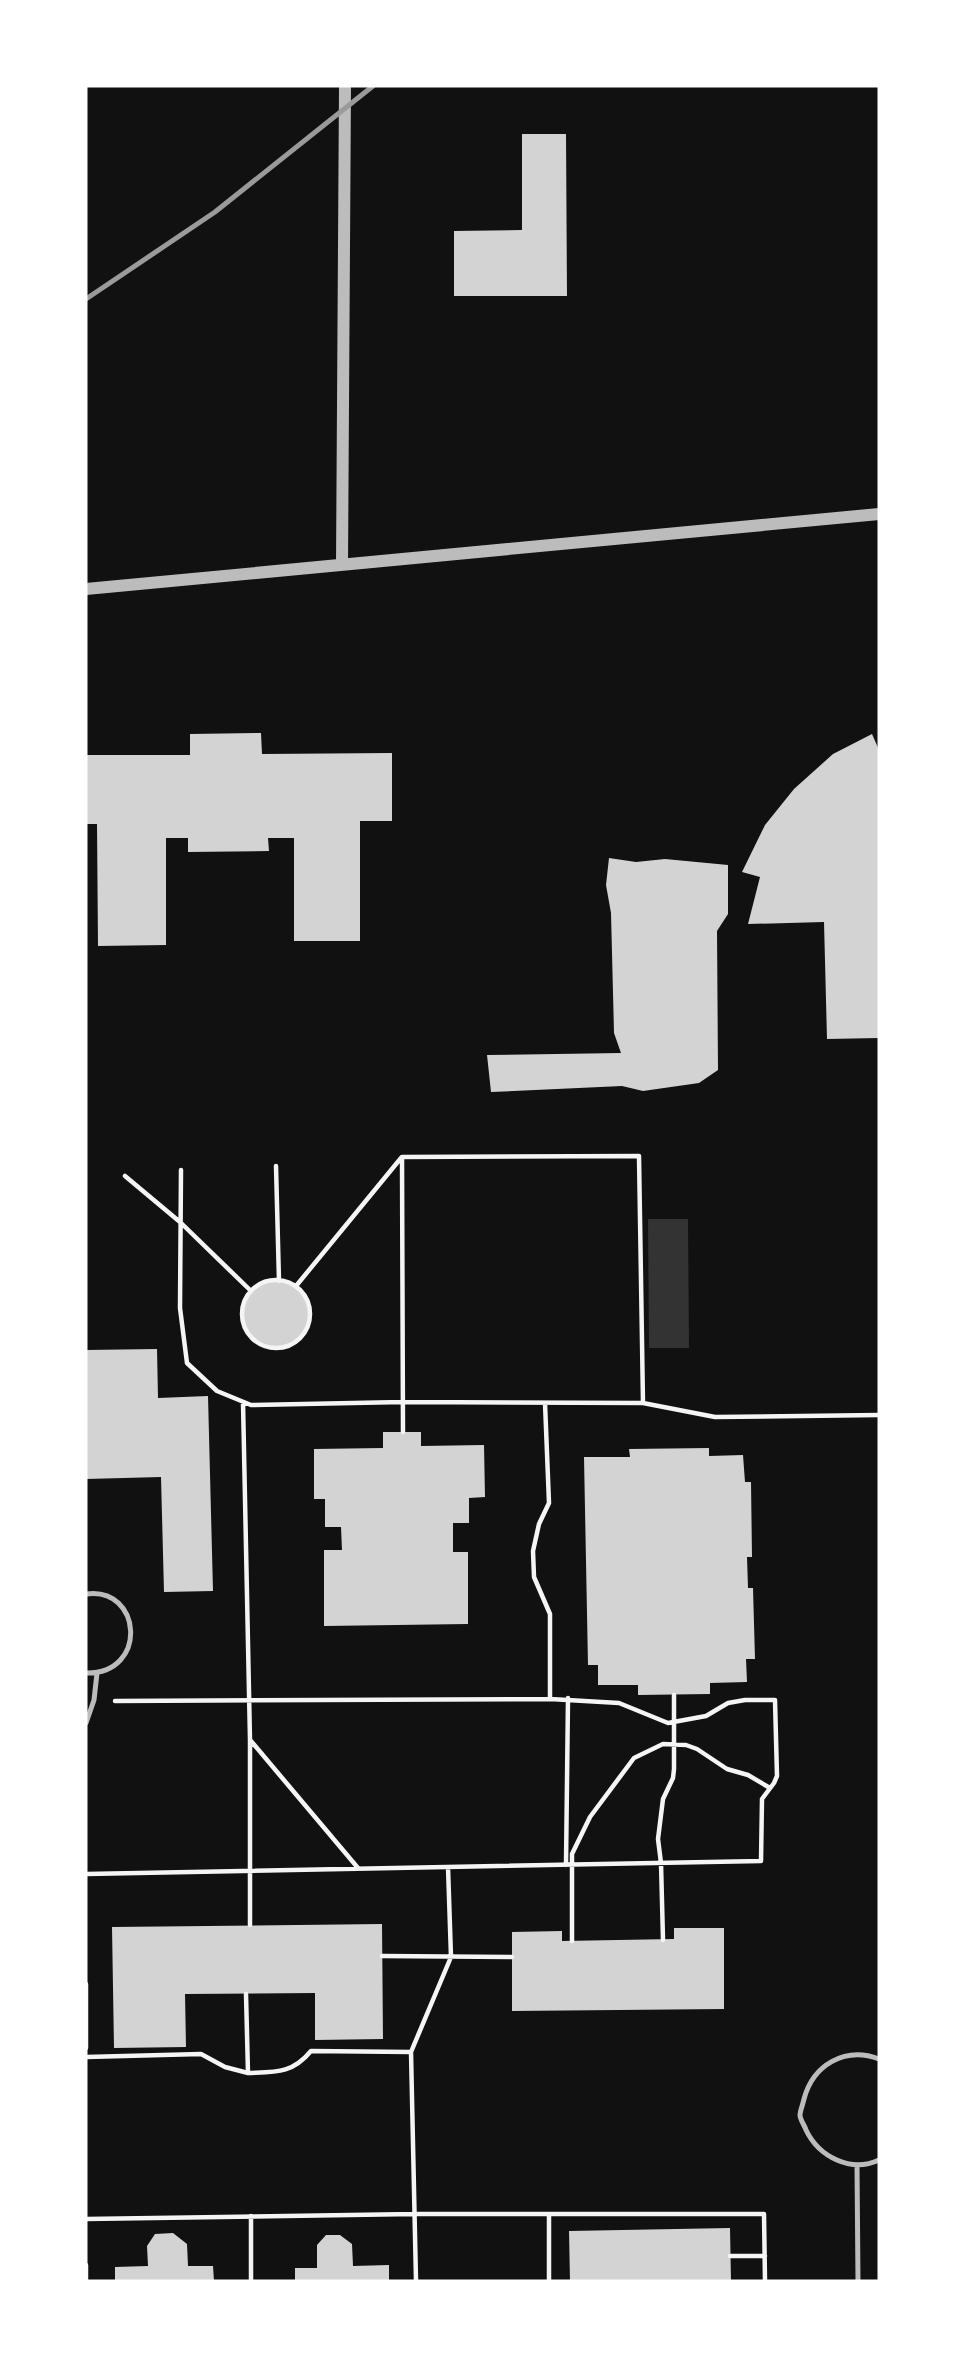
<svg xmlns="http://www.w3.org/2000/svg" width="965" height="2367" viewBox="0 0 965 2367" font-family="'Titillium Web',sans-serif">
<style>
.water{fill:#333}
.building{fill:#d3d3d3}
.lines{fill:none;stroke-linecap:round;stroke-linejoin:round}
.path{stroke:#f5f5f5;stroke-width:4.5}
.service{stroke:#bcbcbc;stroke-width:5}
.tertiary{stroke:#bcbcbc;stroke-width:12}
.rail{stroke:#9a9a9a;stroke-width:5}
</style>
<rect width="100%" height="100%" fill="#111"/>
<path class="water" d="M648,1219h40l1,129h-40z"/>
<path class="building" d="M522,134h44l1,162h-113v-65l68,-1z
M261,733l1,21 130,-1v68h-32v120h-66v-103h-26l1,13 -81,1v-14h-22v107l-68,1 -1,-122h-11v-69h104v-21z
M872,734l7,16v288l-52,1 -3,-117 -76,2 12,-47 -18,-5 23,-47 29,-36 39,-35z
M609,858l27,4 29,-3 63,6v49l-11,17 1,139 -19,13 -56,8 -21,-5 -131,6 -4,-37 134,-2 -7,-20 -3,-120 -5,-28z
M242 1315a34 34 0 1 1 68 0a34 34 0 1 1-68 0Z
M157,1349l1,49 50,-2 5,195 -49,1 -3,-115 -75,2v-129z
M383,1432h38v14l63,-1 1,52 -16,1v25h-16v29h15v72l-144,2v-76h18l-1,-23h-16v-28h-11v-50l69,-1z
M709,1448v8l34,-1 2,27h6l1,75h-5l1,31h5l2,71h-9l1,23 -37,1v11l-72,1v-10h-40v-20h-10l-4,-208h46l-1,-8z
M382,1924l1,115 -68,1v-47l-130,1 1,53 -72,1 -2,-121z
M674,1928h50v81l-212,2v-79l50,-1v10l112,-2z
M730,2228l1,53h-161l-1,-50z
M173,2233l14,11 1,22h25l1,15h-99v-14l33,-1 -1,-20 8,-12z
M326,2235h14l12,9 1,22 36,-1v16h-94v-13h22v-23z"/>
<g class="lines">
<path class="path" d="M402,1157l237,-1 4,247
M402,1157l1,275
M276,1166l3,115
M181,1170l-1,138 7,55 30,28 34,14 152,-3 240,1 72,14 164,-2
M125,1176l55,46 70,68
M242 1314a34 34 0 1 1 68 0a34 34 0 1 1-68 0Z
M296,1286l105,-128
M243,1402l7,338v185
M115,1701l435,-2v-85l-16,-37 -1,-26 6,-27 10,-21 -4,-100
M251,1741l107,127
M566,1865l2,-167
M86,1874l675,-13 1,-62 12,-16 3,-7 -2,-76h-30l-17,3 -22,13 -38,7 -49,-20 -69,-4
M663,1940l-2,-77 -3,-24 5,-40 10,-21 1,-9v-74
M572,1941v-87l18,-37 44,-59 29,-14 23,1 11,4 30,20 21,6 22,13
M382,1956l130,1
M86,1984v64
M411,2052l40,-95 -3,-90
M86,2057l115,-3 24,13 23,6 -2,-79
M248,2073c27,-1 44,1 63,-22l100,1 5,229
M251,2216v65
M86,2219l328,-5h350l1,67
M730,2256h35
M86,2265v16
M549,2281v-67"/>
<path class="service" d="M86,1594c56,-8 63,80 0,79
M86,1723l8,-23 3,-27
M879,2059c-34,-13 -66,6 -75,40 -1,5 -4,12 -4,16 0,5 5,11 6,15 13,27 45,43 73,30
M857,2165l1,116"/>
<path class="tertiary" d="M342,565l3,-479
M86,589l793,-75"/>
<path class="rail" d="M86,299l129,-87 158,-126"/>
</g>
<rect width="965" height="2367" fill="none" stroke="#ffffff" stroke-width="175"/>
</svg>
